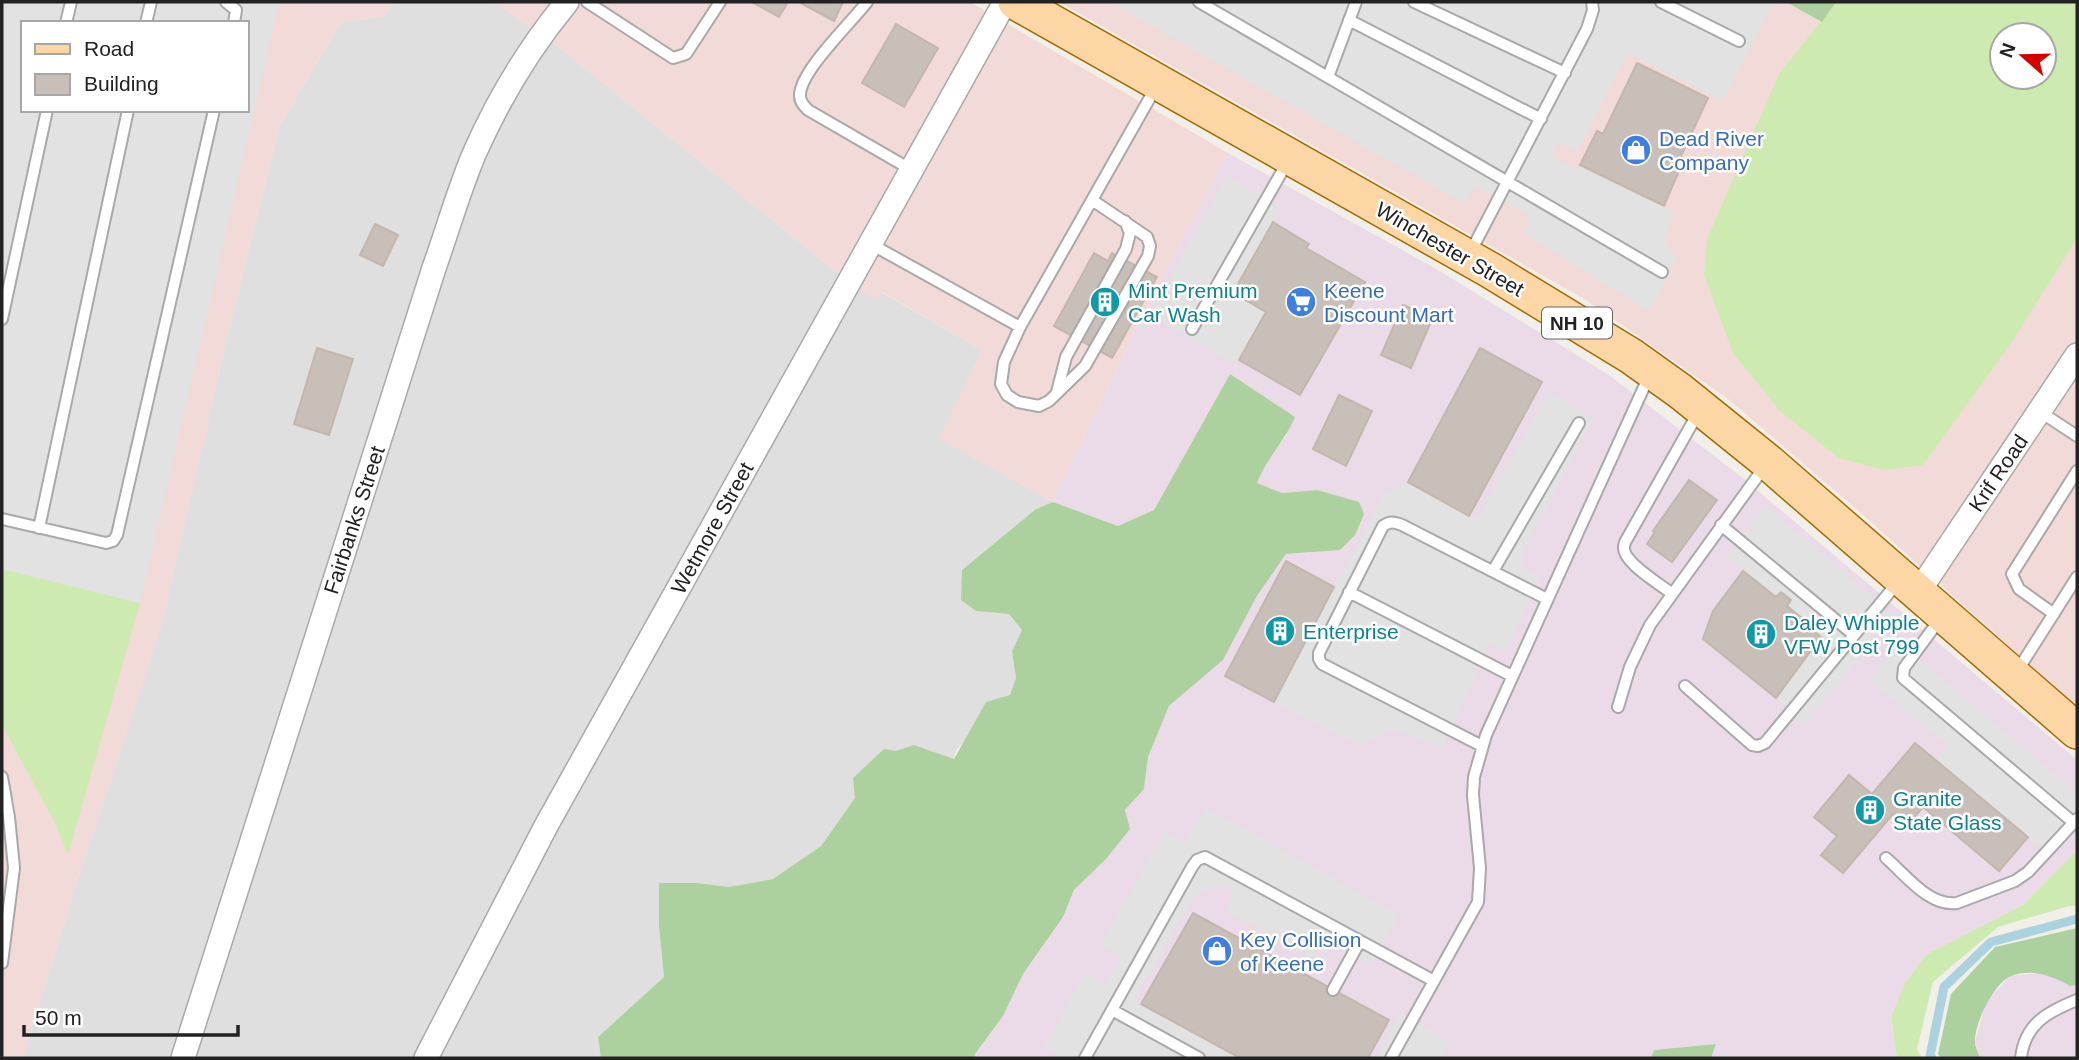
<svg xmlns="http://www.w3.org/2000/svg" width="2079" height="1060" viewBox="0 0 2079 1060" font-family="Helvetica,sans-serif">
<style>
.residential{fill:#e0dfdf}
.commercial{fill:#f2dad9;fill-rule:evenodd}
.industrial{fill:#ebdbe8}
.grass{fill:#cdebb0;fill-rule:evenodd}
.forest{fill:#add19e}
.parking{fill:#e2e2e2;fill-rule:evenodd}
.lines{fill:none;stroke-linecap:round;stroke-linejoin:round}
.stream{stroke:#aad3df;stroke-width:9}
.building{fill:#c7bfb8;stroke:#c4b6ab;stroke-width:2}
.service-casing{stroke:#a9a9a9;stroke-width:14}
.minor-casing{stroke:#a9a9a9;stroke-width:26}
.primary-casing{stroke:#a06b00;stroke-width:38}
.service{stroke:#fff;stroke-width:10}
.minor{stroke:#fff;stroke-width:23}
.primary{stroke:#fcd6a4;stroke-width:35}
.labels{text-anchor:middle;dominant-baseline:central;stroke-width:5;stroke-linejoin:round;paint-order:stroke}
.shield{fill:#fff;stroke:#646464;stroke-width:2}
.shield-label{font-size:19px;font-weight:bold;fill:#222}
.shop-label{font-size:21px;fill:#366cbe;stroke:#fff;text-anchor:start}
.street-label{font-size:21px;fill:#222;stroke:#fff}
.culture-label{font-size:21px;fill:#0d838f;stroke:#fff;text-anchor:start}
</style>
<rect width="100%" height="100%" fill="#f2efe9"/>
<path class="residential" d="M393,2h101l61,42 304,246 22,2 101,58 -42,89 113,63 -17,7 -74,61 14,41 33,3 13,16 -10,21 4,27 -6,17 -53,54 -4,10 -39,-14 -19,6 -40,47 -34,48 -48,33 -44,8 -31,-4h-39v43l5,51 -66,60 3,21h-578l55,-180 83,-250 66,-290 53,-213 61,-103 44,-6z"/>
<path class="commercial" d="M2,2h391l-8,14 -44,6 -61,103 -53,213 -66,291 -83,249 -55,180h-21zM23,23h224v87h-224z
M494,2h476l258,151 -74,140 -101,209 -114,-63 43,-89 -100,-58 -5,8 -18,-10 -304,-246z
M1059,2h727l36,20 14,-20h241v705l-216,-194 -134,-115 -141,-98zM2002,35h42v42h-42z"/>
<path class="industrial" d="M1228,153l210,117 171,105 135,104 333,281v90l-54,55 -96,49 -36,63 6,41h-186l4,-14 -60,6 -4,8h-676v-4l28,-38 20,-42 40,-57 11,-27 32,-31 19,-49 19,-21 4,-32 21,-51 54,-46 34,-64 29,-42 25,-1 6,-63 -35,3 -26,-10 11,-22 20,-26 -57,-61 -76,136 -36,16 -65,-24 101,-209z
M2038,973l14,3 18,10 7,-1v73h-97l-5,-16 11,-40 24,-26z"/>
<path class="grass" d="M1836,2h241v236l-65,104 -89,123 -39,5 -45,-12 -59,-47 -47,-58 -29,-78 3,-36 72,-165zM2002,35h42v42h-42z
M2,569l138,34 -72,252 -13,-32 -53,-98z
M2077,850v56h-8l-71,21 -65,55 -16,67 5,9h-25l-6,-41 14,-34 22,-29 96,-49z"/>
<path class="forest" d="M1786,2h50l-14,20z
M1230,374l65,43c-10,24 -29,42 -38,66l25,10 35,-3 42,12 5,12 -9,21 -15,15 -54,4 -29,42 -34,64 -54,46 -21,51 -4,32 -19,21 5,19 -24,30 -32,31 -11,27 -40,57 -20,42 -28,38v4h-374l-3,-21 66,-60 -5,-51v-43h39l31,4 44,-8 48,-33 34,-48 -2,-20 31,-29 11,2 19,-6 40,14 32,-57 24,-7 6,-17 -4,-27 10,-21 -13,-16 -33,-3 -15,-11 1,-30 74,-61 17,-7 65,24 36,-16z
M2077,928v57l-7,1c-18,-10 -38,-18 -59,-10 -17,7 -37,48 -36,66 0,5 4,12 5,16h-39l-3,-4 13,-60 44,-47z
M1716,1044l-5,14h-60l3,-8z"/>
<path class="parking" d="M2,2h277l-139,601 -138,-34zM23,23h224v87h-224z
M1110,2h664l-51,99 -95,-48 -51,98 -18,-9 -7,14 25,13 3,-4 94,46 -9,24 4,16 9,6 -29,54 -126,-78 6,-9 -2,-10 -52,-28 -10,18z
M1227,176l54,32 -48,85 33,19 -31,53 -85,-51z
M1549,393l45,25 -72,136v9l5,8 13,6 -31,68 -6,5 -15,-5 -45,103 -52,-19 -31,16 -86,-43 109,-207 25,-13 69,38z
M1766,506l129,110 -91,108 -28,-26 45,-61 -9,-7 1,-3 -26,-21 4,-6 -10,-8 -5,5 -49,-40z
M1900,643l177,150v26l-30,35 -111,-94 11,-15 -78,-65z
M1206,807l193,108 -28,50 -47,-25 -3,1 -8,17 -87,-46 9,-18 -7,-7 -8,-1 -22,7 -4,4 -60,103 106,58h-177l-19,-11 41,-73 19,11 15,-22 1,-4 -2,-4 -18,-10 65,-113 20,11z
M1400,1012l31,18 17,14 -8,14h-65z"/>
<g class="lines">
<path class="stream" d="M1932,1058l-2,-2 14,-69 47,-45 86,-23"/>
</g>
<path class="building" d="M752,2h36l-9,15z
M799,2h44l-9,19z
M896,24l42,24 -34,59 -42,-24z
M1637,63l71,35 -33,71 4,2 -15,35 -84,-41 17,-34 6,3z
M1273,222l36,22 -3,4 59,34 -65,113 -61,-35 27,-48 -33,-19z
M375,224l23,11 -15,31 -23,-11z
M1094,253l14,8 4,-8 45,24 -45,81 -58,-32z
M1403,305l30,12 -22,51 -30,-13z
M317,348l36,11 -24,76 -35,-11z
M1480,348l62,34 -73,134 -61,-34z
M1339,395l33,16 -26,55 -33,-17z
M1689,480l28,20 -45,62 -25,-18 8,-12 -2,-1z
M1286,561l48,26 -60,115 -49,-26z
M1743,571l33,26 5,-5 10,8 -4,6 26,21 -1,3 9,7 -45,61 -73,-59 10,-28z
M1915,743l113,94 -29,34 -76,-64 -16,19 -14,-12 -50,59 -22,-18 16,-19 -23,-19 35,-42 23,19z
M1193,913l196,107 -21,38h-128l-99,-54z"/>
<g class="lines">
<g class="service-casing">
<path id="service" d="M226,2l10,8 -2,13
M587,2l86,56 13,-4 34,-52
M867,2c-16,21 -68,70 -67,94 0,6 4,10 8,14l102,59
M1199,2l463,270
M1414,2l151,71
M1661,2l78,39
M1349,20l192,99
M66,23l5,-21
M146,23l5,-21
M1328,77l28,-75
M869,243l151,84 136,-240
M1470,253l117,-224 6,-19 -1,-8
M2,319l45,-209
M1020,327l-16,35 -3,22 6,11 11,7 21,4 10,-5 36,-35 63,-110 2,-10 -3,-9 -55,-37
M1192,329l96,-168
M1057,392l9,-35 60,-108 4,-16 -5,-12
M2039,411l38,25
M2,519l104,24 7,-2 4,-6 97,-425
M1721,525l133,110
M39,528l89,-418
M1493,571l86,-148
M1349,592l163,84
M1671,593c-11,-9 -49,-31 -47,-46 0,-3 2,-7 4,-10l70,-124
M2054,614l-35,-25 -7,-15 65,-103
M1940,619l-36,49 -1,10 171,145
M2016,673l61,-96
M1685,686l67,59 6,1 7,-3 133,-161
M1618,707l12,-40 20,-42 115,-159
M1482,746l-160,-82 -3,-5v-6l64,-127c7,-5 11,-4 19,-1l145,74
M2,777l7,40 5,51 -12,95
M1886,858c20,17 43,49 71,45l58,-22 13,-9 49,-53
M1333,990l27,-49
M1112,1010l87,48
M1085,1058l107,-191 5,-7 8,-3 229,124
M1391,1058l87,-156 2,-34 -7,-73 1,-18 12,-42 163,-359
M2021,1058c4,-34 26,-46 56,-58"/>
</g>
<g class="minor-casing">
<path id="minor" d="M1919,591l158,-236
M183,1058l251,-790c14,-39 25,-79 41,-116 24,-54 55,-105 92,-150
M426,1058l120,-232 459,-824"/>
</g>
<g class="primary-casing">
<path id="primary" d="M1016,2l474,268 141,86 49,35 88,71 309,269"/>
</g>
<use href="#service" class="service"/>
<use href="#minor" class="minor"/>
<use href="#primary" class="primary"/>
</g>
<defs>
<g id="shop-disc" transform="scale(1.575)"><circle r="9.5" fill="#3f7fe0" stroke="#fff"/><path d="M-5-2.5h2.3a2.7 3.5 0 0 1 5.4 0H5L5.5 6h-11ZM-1.5-2.5h3a1.5 2.3 0 0 0-3 0Z" fill="#fff"/></g>
<g id="building-disc" transform="scale(1.575)"><circle r="9.5" fill="#0f9aa8" stroke="#fff"/><path d="M-4-6H4V6H1V3H-1V6H-4ZM-2.5-4.3h1.7v1.8h-1.7ZM.8-4.3h1.7v1.8H.8ZM-2.5-1h1.7V.8h-1.7ZM.8-1h1.7V.8H.8Z" fill="#fff"/></g>
<g id="supermarket-disc" transform="scale(1.575)"><circle r="9.5" fill="#3f7fe0" stroke="#fff"/><path d="M-6-5.5h2.5l.6 2H6L4.5 2H-2.5L-4.4-4H-6ZM-1.5 3.2a1.3 1.3 0 1 0 .1 0ZM3 3.2a1.3 1.3 0 1 0 .1 0Z" fill="#fff"/></g>
</defs>
<g fill-rule="evenodd">
<use href="#shop-disc" x="1636" y="150"/>
<use href="#building-disc" x="1105" y="302"/>
<use href="#supermarket-disc" x="1301" y="302"/>
<use href="#building-disc" x="1280" y="631"/>
<use href="#building-disc" x="1761" y="634"/>
<use href="#building-disc" x="1870" y="810"/>
<use href="#shop-disc" x="1217" y="951"/>
</g>
<g class="labels">
<rect class="shield" x="1542" y="307.5" width="70" height="31" rx="5"/>
<g class="shield-label">
<text x="1577" y="323">NH 10</text>
</g>
<g class="shop-label">
<text x="1659" y="138">Dead River<tspan x="1659" dy="24">Company</tspan></text>
<text x="1324" y="290">Keene<tspan x="1324" dy="24">Discount Mart</tspan></text>
<text x="1240" y="939">Key Collision<tspan x="1240" dy="24">of Keene</tspan></text>
</g>
<g class="street-label">
<text transform="translate(1450 249) rotate(30)">Winchester Street</text>
<text transform="translate(1998 473) rotate(-56)">Krif Road</text>
<text transform="translate(354 520) rotate(-72)">Fairbanks Street</text>
<text transform="translate(712 528) rotate(-61)">Wetmore Street</text>
</g>
<g class="culture-label">
<text x="1128" y="290">Mint Premium<tspan x="1128" dy="24">Car Wash</tspan></text>
<text x="1784" y="622">Daley Whipple<tspan x="1784" dy="24">VFW Post 799</tspan></text>
<text x="1303" y="631">Enterprise</text>
<text x="1893" y="798">Granite<tspan x="1893" dy="24">State Glass</tspan></text>
</g>
</g>
<rect width="2079" height="1060" fill="none" stroke="#222222" stroke-width="7"/>
<rect x="21" y="21" width="228" height="91" fill="#ffffff" stroke="#a7a7a7" stroke-width="2"/>
<rect x="35" y="44" width="35" height="10" fill="#fcd6a4" stroke="#a7a7a7" stroke-width="2"/>
<text x="84" y="56" font-size="21" fill="#222222">Road</text>
<rect x="35" y="74" width="35" height="21" fill="#c7bfb8" stroke="#a7a7a7" stroke-width="2"/>
<text x="84" y="91" font-size="21" fill="#222222">Building</text>
<g transform="translate(2023 56) rotate(290)"><circle r="33" fill="#ffffff" stroke="#a7a7a7" stroke-width="2"/>
<path d="M0-5L12 26L0 18L-12 26Z" fill="#d40000"/>
<text y="-10" font-size="19" font-weight="bold" text-anchor="middle" fill="#222222">N</text>
</g>
<path d="M24 1025v10h214v-10" fill="none" stroke="#222222" stroke-width="3.5"/>
<text x="35" y="1025" font-size="21" fill="#222222" stroke="#ffffff" stroke-width="5" paint-order="stroke">50 m</text>
</svg>
